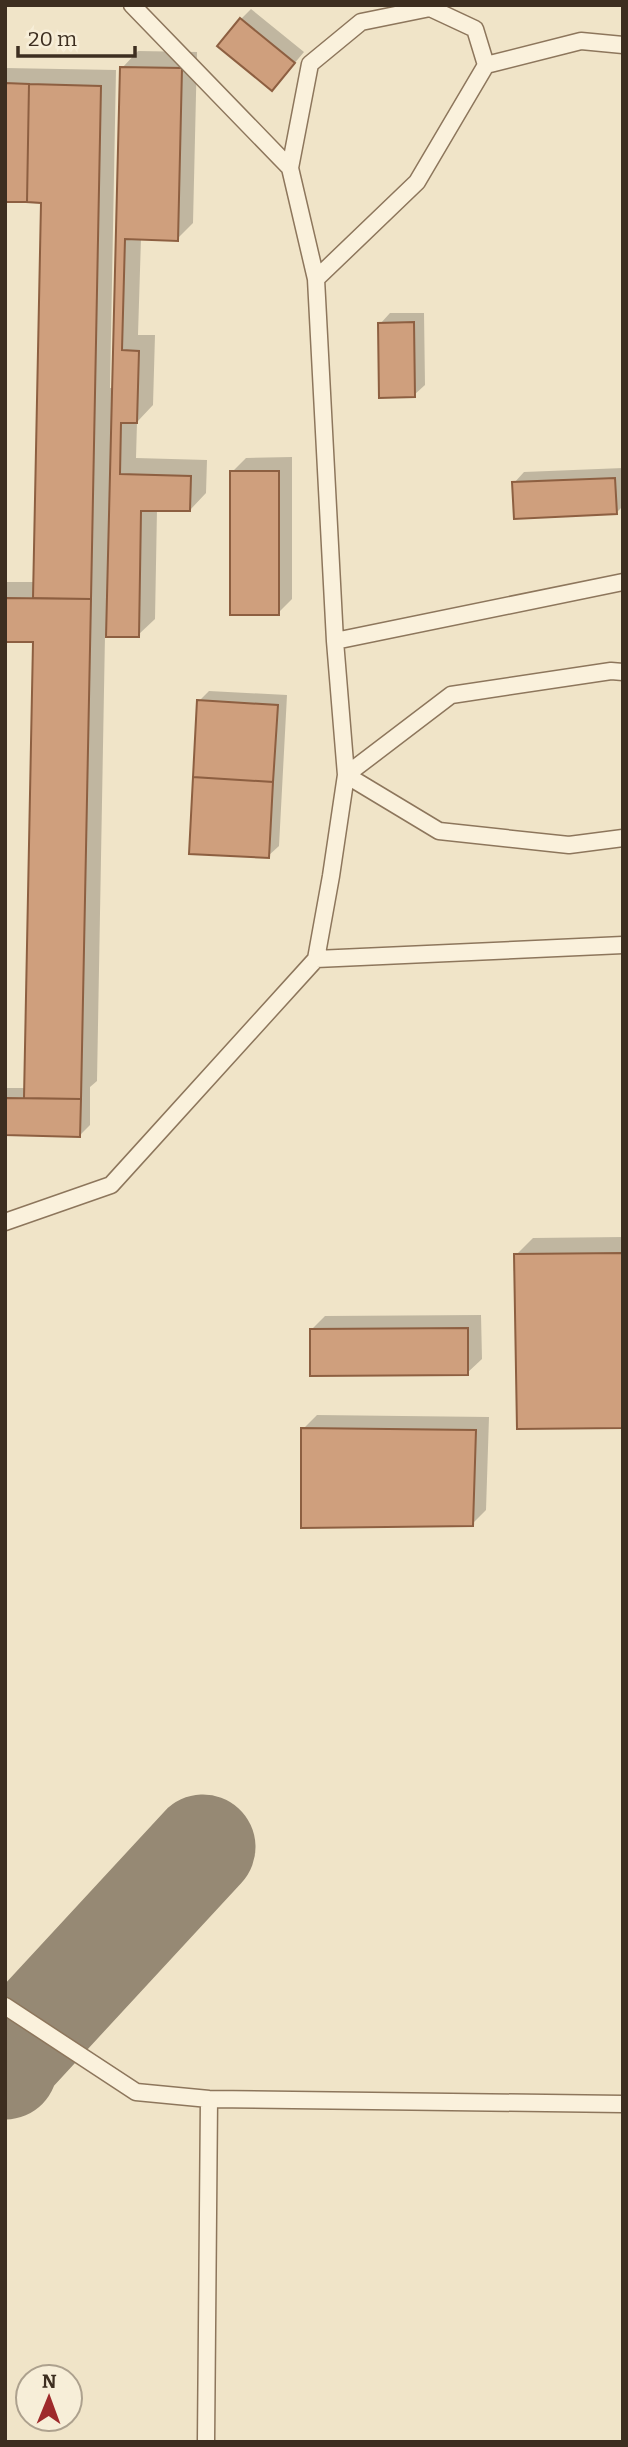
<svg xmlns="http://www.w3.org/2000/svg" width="628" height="2447" viewBox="0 0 628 2447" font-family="Bitter,serif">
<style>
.shadow{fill:#0003}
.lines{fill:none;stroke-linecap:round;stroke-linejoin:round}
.taxiway{stroke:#968974;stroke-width:105}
.building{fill:#cf9f7d;stroke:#8d5f41;stroke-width:2}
.lane-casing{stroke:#8d765c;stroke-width:19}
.lane{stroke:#faf1dc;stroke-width:16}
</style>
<rect width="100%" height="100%" fill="#f0e4c8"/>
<path class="shadow" d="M251,9l53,43 -22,26 -41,-59z
M138,51l59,1 -4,171 -16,16 -36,-1 -3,97h17l-2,70 -16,17 -1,36 71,2 -1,33 -16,17 -33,-1 -2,110 -17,16h-33l-8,446 -7,6v38l-10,10 -75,-2v-45h21l8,-447 -29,-1v-58h30l8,-381 -38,-1v-132l111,2 -6,318h4l8,-320z
M390,313h34l1,72 -11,10 -34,-71z
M292,457v142l-14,14 -46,-141 14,-14z
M623,468v38l-7,7 -102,-30 10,-11z
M209,691l78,4 -8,151 -11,10 -69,-155z
M623,1237v189l-107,-171 17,-17z
M481,1315l1,44 -15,14 -156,-43 14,-14z
M317,1415l172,2 -3,93 -14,14 -169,-95z"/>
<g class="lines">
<path class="taxiway" d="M5,2067l4,-10 194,-210"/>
</g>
<path class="building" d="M240,18l55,45 -23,28 -55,-45z
M120,67l62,1 -4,173 -53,-2 -3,111 17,1 -2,72h-16l-1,51 71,2 -1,35h-49l-2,126h-33z
M5,83l24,1 -2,118h-22z
M29,84l72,2 -10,513 -58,-1 8,-395 -14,-1z
M414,322l1,75 -36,1 -1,-75z
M230,471h49v144h-49z
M615,478l2,36 -103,5 -2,-37z
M5,598l86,1 -10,500 -57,-1 9,-456h-28z
M197,700l81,5 -5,77 -80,-5z
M193,777l80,5 -4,76 -80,-4z
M5,1098l76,1 -1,38 -75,-2z
M623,1253v175l-106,1 -3,-175z
M468,1328v47l-158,1v-47z
M301,1428l175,2 -3,96 -172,2z"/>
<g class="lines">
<g class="lane-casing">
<path id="lane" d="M132,5l158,163
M316,279l101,-97 69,-117 95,-24 42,4
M623,582l-288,59 11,134 93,56 130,14 54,-7
M335,641l-19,-362 -26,-111 20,-104 51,-42 69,-14 45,21 11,36
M316,959l307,-14
M5,1222l106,-37 205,-226 15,-83 15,-101 105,-80 160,-24 12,1
M5,2006l131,86 73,7 414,5
M206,2442l3,-343"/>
</g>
<use href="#lane" class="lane"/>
</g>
<rect width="628" height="2447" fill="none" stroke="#3d2e20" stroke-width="14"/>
<g transform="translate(49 2398) rotate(1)"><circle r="33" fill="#f7eed8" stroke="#ada18e" stroke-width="2"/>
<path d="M0-5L12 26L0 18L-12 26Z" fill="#9e2a2b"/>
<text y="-10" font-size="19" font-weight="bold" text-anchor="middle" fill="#3d2e20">N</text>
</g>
<path d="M18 46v10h117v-10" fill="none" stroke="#3d2e20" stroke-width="3.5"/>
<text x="28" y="46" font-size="21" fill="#3d2e20" stroke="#f7eed8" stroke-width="5" paint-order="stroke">20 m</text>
</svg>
